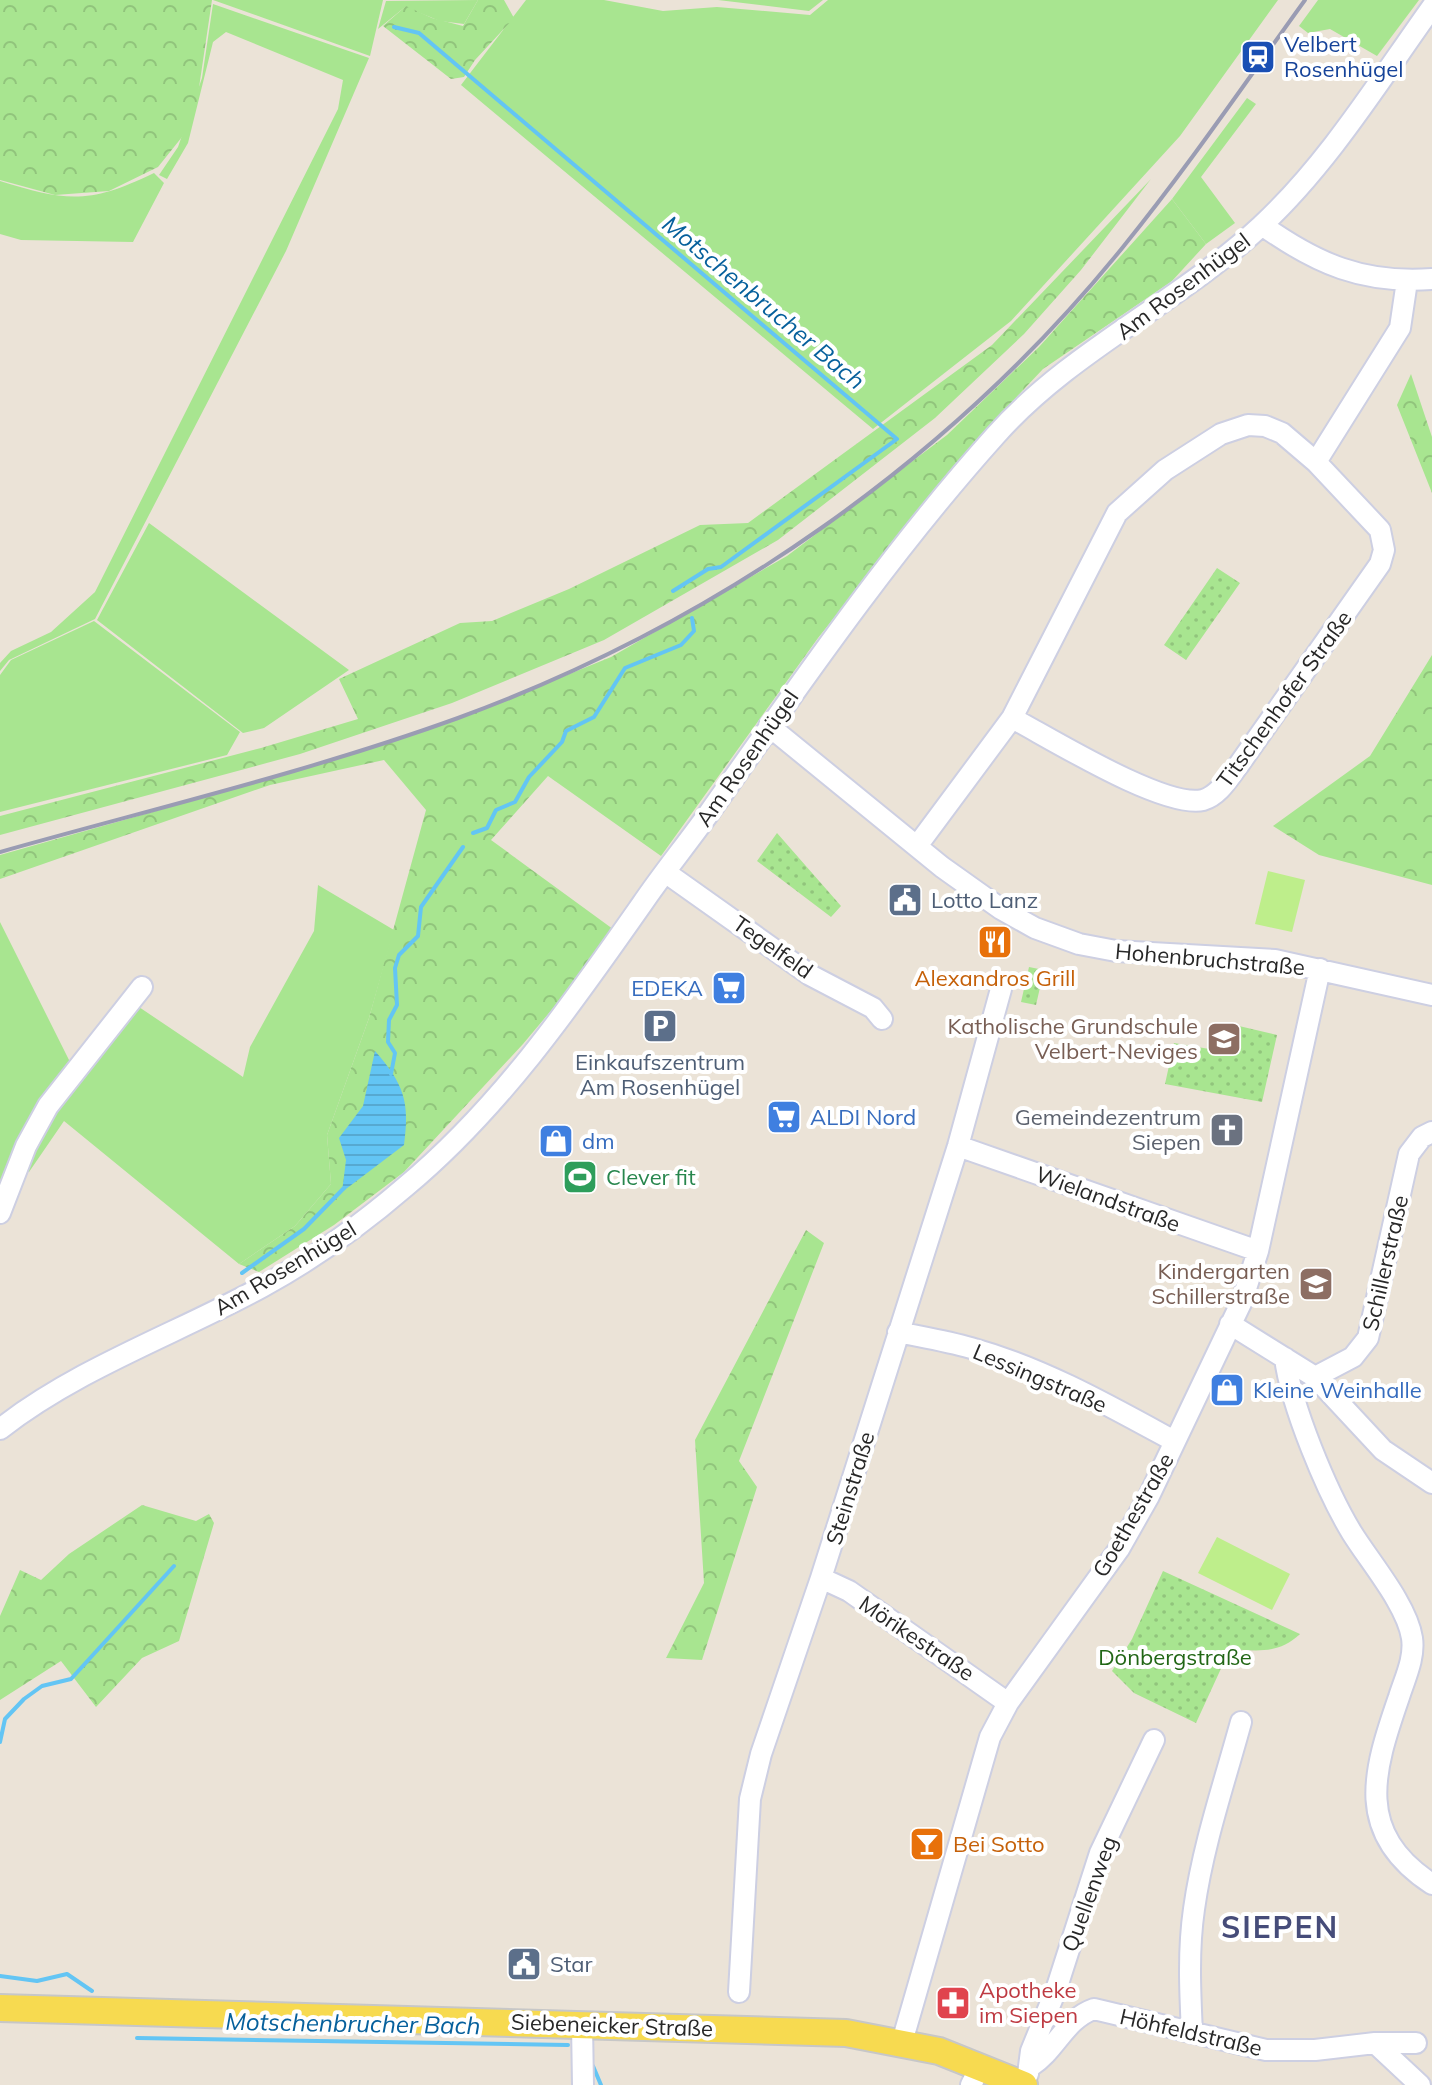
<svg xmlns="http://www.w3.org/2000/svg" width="1432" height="2085" viewBox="0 0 1432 2085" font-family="Mulish,sans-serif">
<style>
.grass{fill:#a8e590}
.forest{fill:url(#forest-crowns)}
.park{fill:url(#park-dots)}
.pitch{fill:#beee8b}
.water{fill:url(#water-rules)}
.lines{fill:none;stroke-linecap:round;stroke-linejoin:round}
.stream{stroke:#63c5f4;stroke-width:4}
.minor-casing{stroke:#cdcfe2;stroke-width:24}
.major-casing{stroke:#c7c7c7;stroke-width:30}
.minor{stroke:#fff;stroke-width:20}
.major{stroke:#f7da50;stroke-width:26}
.rail{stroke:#9a9cb3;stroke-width:4}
.labels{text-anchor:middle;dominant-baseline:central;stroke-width:8;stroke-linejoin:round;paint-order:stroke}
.transit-label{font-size:22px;fill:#164399;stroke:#fff;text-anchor:start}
.street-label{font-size:22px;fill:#272727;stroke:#fff}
.service-label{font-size:22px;fill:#4e5e75;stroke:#fff;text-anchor:start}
.food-label{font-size:22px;fill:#c56008;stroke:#fff}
.shop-label{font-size:22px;fill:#366cbe;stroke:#fff;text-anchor:start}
.education-label{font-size:22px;fill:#785e54;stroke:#fff;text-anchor:end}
.worship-label{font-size:22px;fill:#5b616d;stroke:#fff;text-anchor:end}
.leisure-label{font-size:22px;fill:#27864d;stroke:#fff;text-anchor:start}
.park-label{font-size:22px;fill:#216615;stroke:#fff}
.health-label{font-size:22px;fill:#be3a42;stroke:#fff;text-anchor:start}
.water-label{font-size:24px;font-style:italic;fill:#06609c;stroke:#fff}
.district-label{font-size:30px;font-weight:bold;letter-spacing:2px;fill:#464c79;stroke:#fff}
</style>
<defs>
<pattern id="forest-crowns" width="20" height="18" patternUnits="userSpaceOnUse" patternTransform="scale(2)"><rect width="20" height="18" fill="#a8e590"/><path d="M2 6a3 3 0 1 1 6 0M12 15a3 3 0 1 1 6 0" fill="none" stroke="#91c47c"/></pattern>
<pattern id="park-dots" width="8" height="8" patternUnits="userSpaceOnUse" patternTransform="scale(2)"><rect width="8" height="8" fill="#a8e590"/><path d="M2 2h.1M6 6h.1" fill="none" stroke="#91c47c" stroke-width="1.8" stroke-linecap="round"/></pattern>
<pattern id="water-rules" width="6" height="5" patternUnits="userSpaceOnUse" patternTransform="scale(2)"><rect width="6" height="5" fill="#63c5f4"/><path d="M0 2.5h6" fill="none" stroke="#56a9d1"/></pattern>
</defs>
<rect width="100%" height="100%" fill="#ebe3d7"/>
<path class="grass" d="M213,0h170l-13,56z
M478,0l-14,24 -24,-3 -35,-14 -27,22 8,-28z
M526,0h78l59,11 54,-4 93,8 18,-15h450l-98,136 -169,185 -138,108 -412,-344z
M718,0h105l-14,11z
M1318,0h101l-42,56 -47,-27 -22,4 -9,-7z
M213,4l156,54 -83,193 -191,368 -86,41 -9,11v-8l11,-12 40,-19 44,-40 243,-483 5,-29 -117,-48 -13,10 -25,101 -21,36 -8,-4 19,-28 24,-69z
M1247,98l9,6 -55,73 34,46 -29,21 -34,-45z
M154,173l10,10 -31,59 -112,-2 -21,-6v-53c67,21 90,23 154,-8z
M149,523l200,147 -85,58 -21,5 -146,-113z
M94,621l146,111 -13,23 -227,57v-137l11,-15z
M318,885l76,45 -25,88 -42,117 4,49 -36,42 -56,38 -175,-143 -35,51h-7l-22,23v-273l70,140 63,-59 110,74 7,-30 64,-116z"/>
<path class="forest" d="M0,0h212l-15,101 -15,36 -24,30 -49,24 -54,4 -55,-15z
M478,0h26l10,18 -39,42 -11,17 -13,2 -68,-53 23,-20 26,12 31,8z
M1151,179l-70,91 -57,64 -89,84 -157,122 -174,100 -152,63 -152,51 -300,81v-19l261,-68 97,-29 -19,-40 121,-56 32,-2 77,-32 131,-64 48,-2 244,-178z
M1172,199l34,45 -34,37 -129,88 -68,72 -157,197 -157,218 -113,-80 -57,64 126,92 -94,112 -119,128 -70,53 -75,47 -20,-8 56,-38 36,-42 -4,-49 42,-117 57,-208 -42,-50 -114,25 -270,94v-24l305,-86 154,-50 152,-62 176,-101 160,-121 92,-88z
M1411,374l21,63v56l-35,-88z
M1432,655v230l-113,-30 -46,-29 97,-70z
M806,1230l18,13 -85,218 18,26 -55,173 -36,-2 38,-75 -9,-143z
M142,1505l54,16 13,-7 5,9 -35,118 -37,17 -46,49 -35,-46 -61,39v-84l20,-46 21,10 28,-26z"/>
<path class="park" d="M1217,568l23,15 -54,77 -22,-15z
M777,833l64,73 -10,11 -74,-56z
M1029,967l15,3 -8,35 -15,-3z
M1239,1026l38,9 -15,67 -97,-18 9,-41 59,10z
M1163,1571l137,63c-21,20 -42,17 -70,15l-34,74 -62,-30 -22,-22 20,-32z"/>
<path class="pitch" d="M1268,871l37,9 -13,52 -37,-8z
M1217,1537l73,37 -18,36 -74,-37z"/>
<path class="water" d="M375,1051c29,33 35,51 29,94l-62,47 4,-32 -7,-22 24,-32z"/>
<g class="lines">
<path class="stream" d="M394,27l25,6 478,406 -176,128 -13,2 -35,22
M473,833l14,-5 9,-18 19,-8 14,-25 33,-35 4,-11 28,-14 31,-49 56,-23 13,-14 -2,-13
M391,1074l4,-21 -7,-11 1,-22 8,-15 -2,-37 4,-13 19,-19 3,-29 42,-60
M242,1273l62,-44 40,-41
M0,1742l5,-23 19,-20 18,-13 29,-7 103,-113
M0,1976l37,5 30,-7 25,17
M137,2038l431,7
M593,2066l8,19"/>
<g class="minor-casing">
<path id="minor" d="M1262,225c55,39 101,59 170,54
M1316,462l84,-134 7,-47
M769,726l173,141 59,42 34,19 44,16 37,7 159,9 157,35
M917,846l95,-128 105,-205 48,-43 56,-36 27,-9 17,1 17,7 34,29 64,68 4,20 -4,14 -142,202c-10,13 -19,29 -35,34 -39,9 -153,-62 -191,-82
M665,872l145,103 63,33 9,11
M958,1146l300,105
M0,1213l26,-67 22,-40 94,-119
M1230,1324l85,53 68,73 49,33
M898,1332c24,5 49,9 73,16 72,20 139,58 203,93
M1285,1358c6,48 42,134 67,175 18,29 55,72 60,105 3,20 -7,40 -13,59 -26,75 -45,136 33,187
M1315,1377l38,-20 15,-19 41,-184 13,-17 10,-5
M0,1429c78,-61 176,-95 262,-142 51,-28 99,-62 143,-100 95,-79 167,-183 237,-283 21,-31 45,-60 67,-91 91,-129 181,-260 286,-377 75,-85 183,-133 266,-210 67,-62 118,-145 171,-219
M821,1578l28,13 159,112
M739,1992l11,-193 11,-45 60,-176 137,-432 43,-157
M582,2024l1,61
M1192,2033c-2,-42 -4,-83 2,-124 9,-64 30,-125 47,-187
M902,2042l88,-305 18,-34 111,-154 30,-53 93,-195 16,-50 62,-282
M1375,2043h41
M1031,2066c25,-16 34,-47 63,-57l172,41h49l60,-7 45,42
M1028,2074l3,-23 25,-61 44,-137 54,-113
M971,2085l10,-20"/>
</g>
<g class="major-casing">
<path id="major" d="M0,2008l846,25 93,18 85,34"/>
</g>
<use href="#minor" class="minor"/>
<use href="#major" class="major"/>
<path class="rail" d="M0,852c152,-43 309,-80 458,-134 257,-94 492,-257 665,-471 64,-79 122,-164 182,-247"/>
</g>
<defs>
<g id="station-square" transform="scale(1.8)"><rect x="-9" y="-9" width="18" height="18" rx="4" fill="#1a4fb4" stroke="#fff"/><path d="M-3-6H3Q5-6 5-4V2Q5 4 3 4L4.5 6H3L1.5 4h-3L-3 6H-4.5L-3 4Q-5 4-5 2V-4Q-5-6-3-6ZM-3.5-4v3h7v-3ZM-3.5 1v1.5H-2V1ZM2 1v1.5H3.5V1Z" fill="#fff"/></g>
<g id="civic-square" transform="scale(1.8)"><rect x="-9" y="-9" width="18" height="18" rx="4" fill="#5c6f8a" stroke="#fff"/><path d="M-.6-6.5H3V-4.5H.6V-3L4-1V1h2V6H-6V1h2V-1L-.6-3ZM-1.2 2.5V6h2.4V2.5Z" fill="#fff"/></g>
<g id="restaurant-square" transform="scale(1.8)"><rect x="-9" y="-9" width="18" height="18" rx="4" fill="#e8710a" stroke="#fff"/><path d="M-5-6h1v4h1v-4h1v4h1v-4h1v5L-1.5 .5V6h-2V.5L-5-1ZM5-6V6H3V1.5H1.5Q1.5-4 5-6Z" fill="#fff"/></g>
<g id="supermarket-square" transform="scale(1.8)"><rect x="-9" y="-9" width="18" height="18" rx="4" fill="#3f7fe0" stroke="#fff"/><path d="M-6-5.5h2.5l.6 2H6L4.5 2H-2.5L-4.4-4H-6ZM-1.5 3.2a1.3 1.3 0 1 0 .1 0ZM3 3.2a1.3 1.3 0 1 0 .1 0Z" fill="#fff"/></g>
<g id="parking-square" transform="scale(1.8)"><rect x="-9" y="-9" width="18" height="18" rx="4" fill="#5c6f8a" stroke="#fff"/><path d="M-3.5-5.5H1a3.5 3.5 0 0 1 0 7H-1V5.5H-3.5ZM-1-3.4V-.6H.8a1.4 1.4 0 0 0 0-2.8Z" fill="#fff"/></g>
<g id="school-square" transform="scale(1.8)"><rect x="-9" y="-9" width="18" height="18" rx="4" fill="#8d6e63" stroke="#fff"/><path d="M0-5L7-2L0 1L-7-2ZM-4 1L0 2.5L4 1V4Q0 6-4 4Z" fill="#fff"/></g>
<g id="church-square" transform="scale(1.8)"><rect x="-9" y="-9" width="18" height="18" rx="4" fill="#6b7280" stroke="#fff"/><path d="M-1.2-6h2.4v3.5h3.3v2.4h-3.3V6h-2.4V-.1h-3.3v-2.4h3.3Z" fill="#fff"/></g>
<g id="shop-square" transform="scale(1.8)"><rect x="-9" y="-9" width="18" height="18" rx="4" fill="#3f7fe0" stroke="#fff"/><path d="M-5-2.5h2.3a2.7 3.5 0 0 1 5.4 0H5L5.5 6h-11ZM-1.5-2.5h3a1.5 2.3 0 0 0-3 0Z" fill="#fff"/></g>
<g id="stadium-square" transform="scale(1.8)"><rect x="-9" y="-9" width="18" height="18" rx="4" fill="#2e9e5b" stroke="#fff"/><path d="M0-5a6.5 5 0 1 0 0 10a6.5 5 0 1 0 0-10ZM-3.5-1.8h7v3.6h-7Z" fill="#fff"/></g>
<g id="bar-square" transform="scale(1.8)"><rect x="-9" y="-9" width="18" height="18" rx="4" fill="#e8710a" stroke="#fff"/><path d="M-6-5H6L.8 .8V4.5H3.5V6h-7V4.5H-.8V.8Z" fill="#fff"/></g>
<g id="pharmacy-square" transform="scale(1.8)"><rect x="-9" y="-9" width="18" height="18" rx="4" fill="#e0444e" stroke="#fff"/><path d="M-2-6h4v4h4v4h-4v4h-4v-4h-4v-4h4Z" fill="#fff"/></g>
</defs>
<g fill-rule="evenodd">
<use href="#station-square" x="1258" y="57"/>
<use href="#civic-square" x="905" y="900"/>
<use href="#restaurant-square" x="995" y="942"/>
<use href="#supermarket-square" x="729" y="988"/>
<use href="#parking-square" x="660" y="1026"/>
<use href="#school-square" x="1224" y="1039"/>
<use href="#supermarket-square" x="784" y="1117"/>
<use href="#church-square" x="1227" y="1130"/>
<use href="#shop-square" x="556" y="1141"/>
<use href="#stadium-square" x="580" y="1177"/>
<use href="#school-square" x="1316" y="1284"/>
<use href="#shop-square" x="1227" y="1390"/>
<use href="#bar-square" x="927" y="1844"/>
<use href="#civic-square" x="524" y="1964"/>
<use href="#pharmacy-square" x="953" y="2003"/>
</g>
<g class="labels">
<g class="transit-label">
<text x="1284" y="44">Velbert<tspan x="1284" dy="25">Rosenhügel</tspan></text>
</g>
<g class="street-label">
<text transform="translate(1183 286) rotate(-37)">Am Rosenhügel</text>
<text transform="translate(1284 699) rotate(-54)">Titschenhofer Straße</text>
<text transform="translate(747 758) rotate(-55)">Am Rosenhügel</text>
<text transform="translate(773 947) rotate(35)">Tegelfeld</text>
<text transform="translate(1210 959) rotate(5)">Hohenbruchstraße</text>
<text transform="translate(1108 1199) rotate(20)">Wielandstraße</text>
<text transform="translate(1385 1263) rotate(-77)">Schillerstraße</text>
<text transform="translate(285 1268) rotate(-31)">Am Rosenhügel</text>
<text transform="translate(1040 1378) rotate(23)">Lessingstraße</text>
<text transform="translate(850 1488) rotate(-73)">Steinstraße</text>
<text transform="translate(1133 1515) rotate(-60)">Goethestraße</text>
<text transform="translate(917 1638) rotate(34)">Mörikestraße</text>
<text transform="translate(1089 1894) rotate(-70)">Quellenweg</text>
<text transform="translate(612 2025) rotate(2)">Siebeneicker Straße</text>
<text transform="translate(1191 2032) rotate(13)">Höhfeldstraße</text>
</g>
<g class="service-label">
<text x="931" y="900">Lotto Lanz</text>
<text x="660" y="1062" text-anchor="middle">Einkaufszentrum<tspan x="660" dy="25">Am Rosenhügel</tspan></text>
<text x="550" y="1964">Star</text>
</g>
<g class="food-label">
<text x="995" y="978">Alexandros Grill</text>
<text x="953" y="1844" text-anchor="start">Bei Sotto</text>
</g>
<g class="shop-label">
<text x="703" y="988" text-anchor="end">EDEKA</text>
<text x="810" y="1117">ALDI Nord</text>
<text x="582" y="1141">dm</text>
<text x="1253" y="1390">Kleine Weinhalle</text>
</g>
<g class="education-label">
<text x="1198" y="1026">Katholische Grundschule<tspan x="1198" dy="25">Velbert-Neviges</tspan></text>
<text x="1290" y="1271">Kindergarten<tspan x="1290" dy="25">Schillerstraße</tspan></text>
</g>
<g class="worship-label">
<text x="1201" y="1117">Gemeindezentrum<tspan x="1201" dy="25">Siepen</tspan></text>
</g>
<g class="leisure-label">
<text x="606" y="1177">Clever fit</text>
</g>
<g class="park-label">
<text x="1175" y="1657">Dönbergstraße</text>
</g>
<g class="health-label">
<text x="979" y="1990">Apotheke<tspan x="979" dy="25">im Siepen</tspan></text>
</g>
<g class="water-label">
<text transform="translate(764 302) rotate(40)">Motschenbrucher Bach</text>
<text transform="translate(353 2023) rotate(1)">Motschenbrucher Bach</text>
</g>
<g class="district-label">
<text x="1280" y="1927">SIEPEN</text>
</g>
</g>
</svg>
